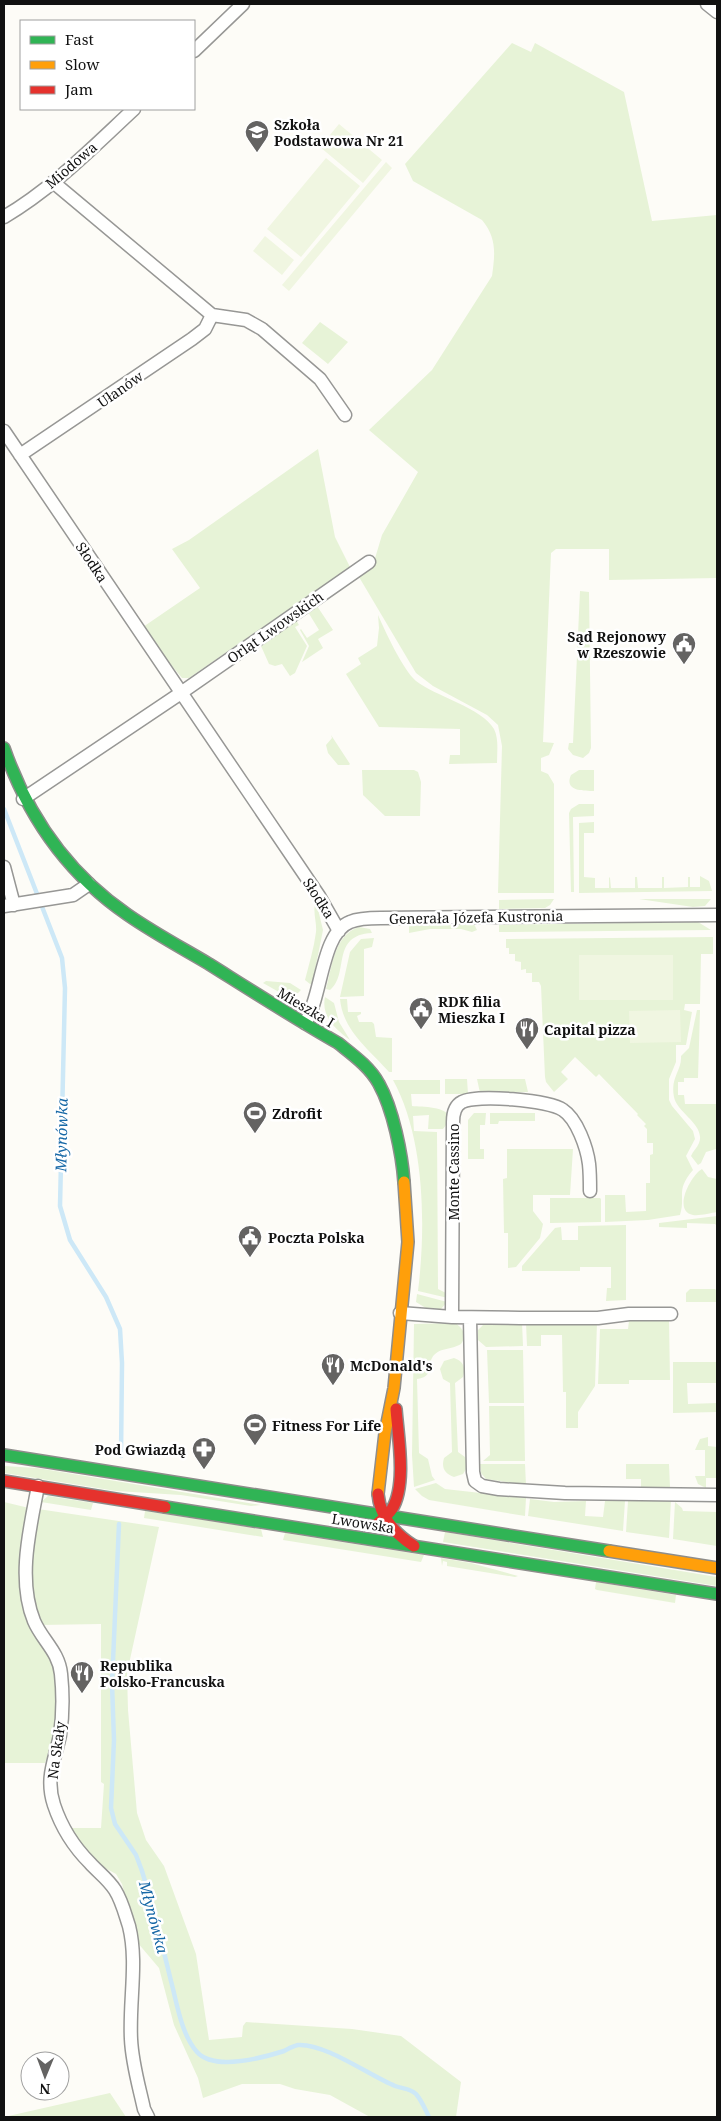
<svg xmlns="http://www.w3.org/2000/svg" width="721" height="2121" viewBox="0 0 721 2121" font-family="'Noto Serif',serif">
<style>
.grass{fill:#e7f3d7}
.pitch{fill:#f0f6e1}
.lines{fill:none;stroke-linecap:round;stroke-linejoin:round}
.stream{stroke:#cde8f7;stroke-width:4.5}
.street-casing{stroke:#979795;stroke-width:15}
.fast-casing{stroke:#8e8d8b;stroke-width:14}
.slow-casing{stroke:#8e8d8b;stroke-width:14}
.jam-casing{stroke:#8e8d8b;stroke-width:14}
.street{stroke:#fffffe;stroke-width:12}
.fast{stroke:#30b455;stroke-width:11}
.slow{stroke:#ff9f0a;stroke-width:11}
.jam{stroke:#e5322d;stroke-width:11}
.labels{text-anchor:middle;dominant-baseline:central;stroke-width:5;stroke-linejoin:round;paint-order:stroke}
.poi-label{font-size:14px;font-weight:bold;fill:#111;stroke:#fff;text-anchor:start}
.street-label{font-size:14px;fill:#111;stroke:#fff}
.water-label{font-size:15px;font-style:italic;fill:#1768a6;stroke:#fff}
</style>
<rect width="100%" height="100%" fill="#fdfcf7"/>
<path class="grass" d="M512,43l19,9 4,-9 89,49 28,129 65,-6v363l-108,2v-31h-53l-5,4 -8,189 11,1 -5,12 -8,3v13l7,3 6,10v109h-56l4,-147 -4,-21 -11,-10 -54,-29 -17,-13 -57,-96 14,-12 9,-30 36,-63 -49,-42 63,-60 60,-94c3,-22 5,-38 -10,-56l-69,-39 -8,-17z
M320,322l28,20 -20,22 -26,-21z
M318,449l17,88 15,30 -161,111h-7l-25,-30 -14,-21 57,-39 -28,-39 17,-9z
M580,591l9,1 2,156 -2,5 -6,5 -10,-3 -5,-6 1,-6h4z
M317,606l16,24 -15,9 5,9 -21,14 7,-16 -9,-16 1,-1 6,9 12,-8 -11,-18z
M378,615c7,16 25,55 38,66 19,15 66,27 78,48 5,10 3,23 3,34l-48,1 1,-9h10v-26l-81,-2 -33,-53 15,-10 -3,-6 19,-12 2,-18z
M296,620l3,5 -4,2 12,19 -12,27 -5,3 -8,-12 -7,2 -6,-2 -8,-18z
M331,735l19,29 -1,1h-11l-10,-12 -2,-8 6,-7z
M362,770h52l4,2 3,10 -1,34h-35l-22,-21z
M579,770h15v21c-12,0 -30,0 -23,-16z
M579,804h15v12l-21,1 1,75h-3l-2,-79 2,-4z
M594,822v11h-10v44l11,1v10h14v-11l1,1 1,10h24v-11h2l1,11h24v-11h2v11l24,-1v-10h2v10h10v-11l9,5 3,10 -133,2v-70z
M554,899l-4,6 -5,3 -46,1v-9z
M639,899h72l-6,7 -12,1z
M316,901l7,29 -11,55 -2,-1 -5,-4c4,-16 9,-32 11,-48 1,-11 -4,-20 0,-31z
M698,922l13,8 -212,2v-7z
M474,924l3,6 -5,2 -11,-3h-31l-21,4v-8z
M359,927l11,2 2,4c-42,2 -22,41 -42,57l-4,-1c6,-22 8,-54 33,-62z
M713,937v17h-12l-1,50h-15l-1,6 8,2 -6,33h-10v17l-7,17v21l3,6 21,25 2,8 -9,17 7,14c-18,21 -7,25 -13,45l-32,5 -43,2v-27h20l1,17 20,-1v-28h4v-28l3,-1v-11h-6v-14l-3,-3 2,-2 -9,-9 1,-1 -39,-40 -3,3 -21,-20 -14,15 7,7 -14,13 -8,-10 -1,-5 -4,-91 -2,-4h-7v-9h-6v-4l-5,1v-8l-6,-1v-7h-6v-6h-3v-9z
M374,938l-2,9 -8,2v47l-24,1 10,-45 11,-13z
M266,981l24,2 11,7 -3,3 -12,3 -23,-13z
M325,997l9,6 5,19 11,18c-15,-11 -29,-24 -25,-43z
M340,999h7l1,13h13v2l-4,2 2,6h13l2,2 2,13 16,1v34h-3c-20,-23 -46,-41 -49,-73z
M697,1010h3l-2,68h-14v4h-6v13h6l1,9h32v43l-1,2 -10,3 -5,11 -3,2 -7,-9c2,-5 6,-8 8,-13 7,-18 -22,-30 -25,-46 -4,-20 8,-26 7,-41l8,-8z
M445,1079h22l1,15h-23z
M477,1079h48l3,13 -48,1z
M393,1080h47v14h-29l1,12c12,1 51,0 31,23h-15l1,-14 -16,1 1,15 23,1 1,157 10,5v4l-30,-7c8,-64 7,-153 -25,-211z
M474,1113h12l-1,12h-5v24h4v10h-16v-39z
M490,1113h45v8h-36l-1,3h-8z
M507,1149h66l-3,46h-37v16l10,13 -3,14 -24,29 -8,1v-35h-4l-1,-54 4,-1z
M702,1169l6,8 9,2v33c-7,1 -17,4 -24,3 -21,-4 -2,-40 9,-46z
M550,1198h50l1,1v23l-51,1z
M717,1216v10l-2,-2 -28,-1v5l-28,-1v-4z
M626,1225v75l-20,1 1,-13h4v-21h-31v4h-58v-5l33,-38 6,-1 1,13h16v-14z
M690,1289h25l2,2v11h-31v-9z
M417,1294l30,8 -6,7 -12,1 -13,-8z
M669,1320l1,60h-41v4h-31l2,-55h28l1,-8z
M522,1322l1,24 -37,1 -8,-7v-10l7,-7z
M597,1322l-2,64 -17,26v16h-12v-36h-3l-1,-57h-21v11h-14l-1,-23z
M455,1323c8,5 12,12 6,21 -9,6 -23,3 -29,14 -6,11 2,18 -15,21l2,74 9,6 4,17 3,4 -21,7 -2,-32 2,-131z
M487,1350h36l1,53h-35z
M454,1358c9,3 12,9 9,19l-8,6 3,69 7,5 3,9 -5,8 -9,3c-9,-3 -13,-9 -10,-19l8,-6 -2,-69 -7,-4 -3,-10 4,-8z
M673,1362h44v21h-30l1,21 29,-1v9l-44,1z
M489,1406h35l1,55h-42l7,-6z
M708,1437v9l9,1v31h-11v10l-8,-4 -3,-8h10v-26h-10l5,-11z
M480,1464h45l1,21 -40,-6 -5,-6z
M626,1464h43l1,23 -29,2v-10h-15z
M4,1466l33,2 224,37 -10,1 -70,-11 -65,-4 -112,-18z
M436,1483l9,6 81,9 -1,18 -96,-16 -7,-4 -7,-7z
M48,1496l45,7 -2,7 -50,-8z
M530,1499l24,3 32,-1 -1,15 18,1 2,-16h20l-2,30 -95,-15z
M671,1500l-2,38 -43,-6 2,-31z
M4,1502l25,6 -5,56 32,110 -1,58 -10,31h-41z
M675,1502l7,6 1,3 34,1v34l-44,-7z
M38,1509l121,18 -32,146 1,37 9,103 9,27 18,26 32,88 13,86 33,-3 1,-11 3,-4 106,7 49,7 60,46 -5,35h-86l-40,-22 -35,-6 -15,-5h-38l-39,14 -5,-20 -24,-53 -15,-57 -22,-26 -15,-58 -6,-10 -11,-6 -22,-21 -12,-19h30l3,-44 -3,-2v-158l-61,1 -11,-45z
M145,1511l116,18 2,8 -119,-19z
M445,1532l272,45v9l-274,-44z
M285,1533l139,22 -3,7 -138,-22z
M441,1558l30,5 47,13 -3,1 -68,-11v-4l-4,-1 -1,5z
M596,1582l80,13 -1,8 -78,-13 -2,-1z
M110,2093l16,24h-122z"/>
<path class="pitch" d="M339,124l43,36 -19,23 -43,-36z
M326,158l34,28 -59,71 -34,-28z
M386,162l6,6 -103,123 -7,-6z
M265,236l29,24 -12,15 -29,-24z
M579,955h94v45h-94z
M680,1010l1,32 -51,1 -1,-32z"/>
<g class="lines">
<path class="stream" d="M4,809l58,149 3,30 -5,218 10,34 36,57 14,32 2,34 -1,93
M119,1524l-7,160 2,56 -3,68 4,16 21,31 6,16c11,36 20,73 29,110 6,22 10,53 26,71 17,19 65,6 87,-1 4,-2 9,-5 14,-6 27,-2 72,31 97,41 8,3 15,2 21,8 6,7 9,15 13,23"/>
<g class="street-casing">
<path id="street" d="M707,4l10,8
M194,51l49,-47
M53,182l159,133 34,5 16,9 58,50 25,36
M4,217c48,-28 89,-70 130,-108
M4,431l315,465 20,35
M20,455l172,-116 13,-10 7,-14
M23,799l152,-102 194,-135
M4,867l10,38
M4,906l69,-11 16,-11
M305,1023c17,-25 16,-90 45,-101 9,-4 21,-4 31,-4l336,-3
M400,1313l52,4 68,1h78l31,-4h42
M452,1317l1,-195c0,-8 1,-16 9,-20 14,-8 87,-2 101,8 14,9 24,38 26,54 1,9 1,18 1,27
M470,1318l3,154 2,9 7,5 17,3 66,4 152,2
M38,1486c-8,42 -21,93 -4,135 8,19 25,31 27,53 2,19 2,41 -1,61 -5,25 -15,43 -6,70 7,21 20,42 36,58 8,9 18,16 25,27 7,11 10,24 14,36 9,36 0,75 2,113 1,24 8,47 13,70l4,8"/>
</g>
<g class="fast-casing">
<path id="fast" d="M4,748c24,69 64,126 124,167 26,18 54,33 81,49 43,27 85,54 129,79 15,12 32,24 41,41 14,25 23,70 25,98
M4,1455l605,96
M165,1507l552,87"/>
</g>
<g class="slow-casing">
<path id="slow" d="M378,1494l7,-61 9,-45 14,-146 -4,-60
M609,1551l108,17"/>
</g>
<g class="jam-casing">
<path id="jam" d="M4,1481l161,26
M378,1494c2,23 17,40 36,52
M378,1523c5,-4 10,-8 14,-14 15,-24 6,-73 4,-100"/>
</g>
<use href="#street" class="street"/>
<use href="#fast" class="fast"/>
<use href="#slow" class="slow"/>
<use href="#jam" class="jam"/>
</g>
<defs>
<g id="school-pin" transform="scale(1.25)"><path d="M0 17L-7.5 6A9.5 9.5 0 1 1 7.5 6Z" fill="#646362" stroke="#fff"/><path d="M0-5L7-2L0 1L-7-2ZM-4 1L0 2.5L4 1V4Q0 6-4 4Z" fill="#fff"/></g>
<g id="civic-pin" transform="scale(1.25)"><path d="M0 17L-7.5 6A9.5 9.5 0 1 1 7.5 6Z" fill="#646362" stroke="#fff"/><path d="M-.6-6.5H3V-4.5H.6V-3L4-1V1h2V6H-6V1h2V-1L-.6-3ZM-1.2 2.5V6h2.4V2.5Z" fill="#fff"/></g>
<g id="restaurant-pin" transform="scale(1.25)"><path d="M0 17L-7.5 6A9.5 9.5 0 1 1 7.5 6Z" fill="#646362" stroke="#fff"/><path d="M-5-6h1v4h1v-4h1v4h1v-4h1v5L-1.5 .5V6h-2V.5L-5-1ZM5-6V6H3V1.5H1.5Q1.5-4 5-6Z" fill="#fff"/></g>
<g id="stadium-pin" transform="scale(1.25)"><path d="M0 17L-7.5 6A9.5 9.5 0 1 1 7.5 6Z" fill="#646362" stroke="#fff"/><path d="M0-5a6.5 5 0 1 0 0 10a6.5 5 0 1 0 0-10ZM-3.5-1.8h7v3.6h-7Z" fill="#fff"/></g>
<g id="pharmacy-pin" transform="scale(1.25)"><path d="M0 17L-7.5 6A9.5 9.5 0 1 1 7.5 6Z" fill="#646362" stroke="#fff"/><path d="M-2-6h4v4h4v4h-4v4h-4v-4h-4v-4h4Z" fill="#fff"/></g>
</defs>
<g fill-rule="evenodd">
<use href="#school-pin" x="257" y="132"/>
<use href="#civic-pin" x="684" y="644"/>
<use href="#civic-pin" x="421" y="1009"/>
<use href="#restaurant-pin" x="527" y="1029"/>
<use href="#stadium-pin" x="255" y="1113"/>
<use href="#civic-pin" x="250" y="1237"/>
<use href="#restaurant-pin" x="333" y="1365"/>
<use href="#stadium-pin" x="255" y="1425"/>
<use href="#pharmacy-pin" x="204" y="1449"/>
<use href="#restaurant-pin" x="82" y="1673"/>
</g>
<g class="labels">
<g class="poi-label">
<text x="274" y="124">Szkoła<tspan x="274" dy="16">Podstawowa Nr 21</tspan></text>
<text x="666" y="636" text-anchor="end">Sąd Rejonowy<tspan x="666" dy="16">w Rzeszowie</tspan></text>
<text x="438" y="1001">RDK filia<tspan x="438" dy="16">Mieszka I</tspan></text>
<text x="544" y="1029">Capital pizza</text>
<text x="272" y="1113">Zdrofit</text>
<text x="268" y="1237">Poczta Polska</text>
<text x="350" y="1365">McDonald's</text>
<text x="272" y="1425">Fitness For Life</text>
<text x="186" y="1449" text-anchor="end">Pod Gwiazdą</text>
<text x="100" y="1665">Republika<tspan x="100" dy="16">Polsko-Francuska</tspan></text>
</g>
<g class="street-label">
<text transform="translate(71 165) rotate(-41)">Miodowa</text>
<text transform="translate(120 389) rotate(-35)">Ułanów</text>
<text transform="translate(92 562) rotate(56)">Słodka</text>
<text transform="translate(275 627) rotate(-35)">Orląt Lwowskich</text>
<text transform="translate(319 898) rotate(57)">Słodka</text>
<text transform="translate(476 917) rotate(-1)">Generała Józefa Kustronia</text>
<text transform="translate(306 1007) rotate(31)">Mieszka I</text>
<text transform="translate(453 1172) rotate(-90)">Monte Cassino</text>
<text transform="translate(363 1523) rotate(9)">Lwowska</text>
<text transform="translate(56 1750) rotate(-82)">Na Skały</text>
</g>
<g class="water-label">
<text transform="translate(61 1135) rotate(-89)">Młynówka</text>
<text transform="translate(154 1917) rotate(75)">Młynówka</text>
</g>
</g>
<rect width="721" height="2121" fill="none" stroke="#111111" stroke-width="10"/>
<rect x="20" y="20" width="175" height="90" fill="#ffffff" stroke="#a0a0a0"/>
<rect x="30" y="36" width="25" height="8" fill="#30b455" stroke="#a0a0a0"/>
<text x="65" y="45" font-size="15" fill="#111111">Fast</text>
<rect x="30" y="61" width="25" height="8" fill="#ff9f0a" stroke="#a0a0a0"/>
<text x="65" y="70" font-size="15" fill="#111111">Slow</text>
<rect x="30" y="86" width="25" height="8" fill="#e5322d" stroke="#a0a0a0"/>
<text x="65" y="95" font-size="15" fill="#111111">Jam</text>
<g transform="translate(45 2076) rotate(181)"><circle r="24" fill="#ffffff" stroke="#a0a0a0"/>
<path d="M0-4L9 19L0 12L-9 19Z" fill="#646362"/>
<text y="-8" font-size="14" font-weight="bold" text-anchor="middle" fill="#111111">N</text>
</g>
</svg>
